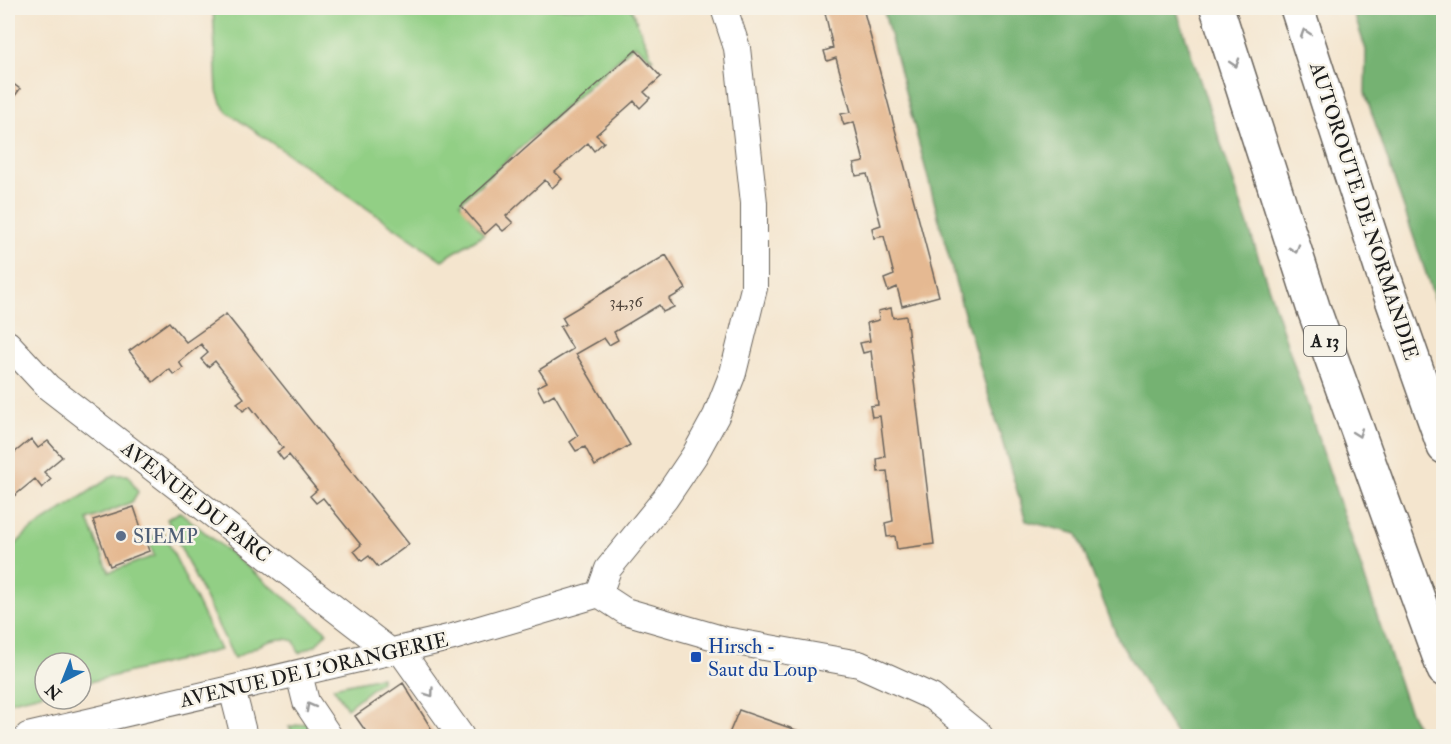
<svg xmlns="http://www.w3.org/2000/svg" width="1451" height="744" viewBox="0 0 1451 744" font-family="'IM FELL Double Pica',serif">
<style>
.green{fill:#92cf85;stroke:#577650;stroke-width:1.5}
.forest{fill:#75b272;stroke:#486747;stroke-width:1.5}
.building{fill:#e5b992}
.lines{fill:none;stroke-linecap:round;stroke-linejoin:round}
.minor-casing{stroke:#68625a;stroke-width:28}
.highway-casing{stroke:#68625a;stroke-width:36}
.minor{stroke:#fff;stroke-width:26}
.highway{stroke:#fff;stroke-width:33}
.oneway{stroke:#999}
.service-dot{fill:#5c6f8a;stroke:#f7f3e8;stroke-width:2}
.transit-dot{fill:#1a4fb4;stroke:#f7f3e8;stroke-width:2}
.labels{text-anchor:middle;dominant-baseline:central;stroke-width:5;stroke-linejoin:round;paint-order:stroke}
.number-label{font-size:16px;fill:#4e433a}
.shield{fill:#f7f3e8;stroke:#5e5c59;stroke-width:1.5}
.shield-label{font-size:18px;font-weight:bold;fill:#1c1c1c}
.street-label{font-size:20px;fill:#1c1c1c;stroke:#f7f3e8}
.service-label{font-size:20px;fill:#4e5e75;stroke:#f7f3e8;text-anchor:start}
.transit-label{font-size:20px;fill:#164399;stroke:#f7f3e8;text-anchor:start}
</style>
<rect width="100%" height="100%" fill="#f7f3e8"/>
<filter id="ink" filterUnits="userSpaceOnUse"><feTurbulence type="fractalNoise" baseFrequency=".0167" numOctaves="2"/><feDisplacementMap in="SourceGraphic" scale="12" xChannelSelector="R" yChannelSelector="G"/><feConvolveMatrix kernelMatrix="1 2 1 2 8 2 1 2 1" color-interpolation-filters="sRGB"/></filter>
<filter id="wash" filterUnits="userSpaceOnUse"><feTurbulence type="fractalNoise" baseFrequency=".008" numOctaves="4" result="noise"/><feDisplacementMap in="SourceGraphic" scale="24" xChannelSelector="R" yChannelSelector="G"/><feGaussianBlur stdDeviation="1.35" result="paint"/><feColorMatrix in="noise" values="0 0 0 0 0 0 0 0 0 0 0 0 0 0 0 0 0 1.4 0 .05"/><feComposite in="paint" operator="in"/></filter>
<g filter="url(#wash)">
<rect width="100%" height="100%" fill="#f4e5ce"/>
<path class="green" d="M213,8h418l22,52 -19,-15 -174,158 24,31 -42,26 -215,-148 -6,-9 -4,-12z
M114,475h14l10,17 -6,10 -44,18 21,52 45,-16 -6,-18 16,-4 56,116 -139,34v-21h-36v30l-37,9v-150l20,-20z
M180,512l147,120 -11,13 -17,8 -5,-12c-19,-8 -42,9 -60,17l-67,-139z
M381,677v4l-34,27 -14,-21z
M310,722l10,14h-25l-6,-9z"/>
<path class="forest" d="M883,8h293l229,692 16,36h-244l-59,-97 -41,-105 -51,-13 -65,-218z
M1352,8h91v316l-78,-231 1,-43z"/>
<g id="blocks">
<path class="building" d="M824,8h39l76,288 -37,10 -5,-19 -9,4 -4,-12 10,-4 -10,-39 -10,2 -2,-10 9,-3 -14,-51 -11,2 -2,-12 10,-2 -10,-40 -10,3 -2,-5 -1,-6 10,-2 -15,-54 -9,3 -3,-10 9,-3z
M636,50l25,27 -17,15 6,6 -10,10 -6,-7 -38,34 8,7 -10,9 -6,-8 -33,29 7,7 -10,9 -7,-8 -39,36 7,7 -10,8 -7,-7 -11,10 -24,-28z
M8,80l12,9 -12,16z
M666,255l20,34 -17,10 5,8 -11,5 -4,-7 -45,27 4,8 -9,5 -5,-7 -28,16 54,91 -35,21 -10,-19 -9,4 -6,-9 8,-6 -24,-42 -10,6 -7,-13 10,-5 -8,-12 34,-21 -13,-22 6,-3 -4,-7z
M891,308l2,10 13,-2 28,228 -37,5 -2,-13 -8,1 -2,-14 8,-2 -6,-50 -9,1 -1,-13 8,-2 -5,-41 -8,1 -1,-5 -1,-6 8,-1 -7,-54 -8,2 -3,-10 10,-2 -3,-18 12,-3 -1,-9z
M226,314l183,230 -31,23 -9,-11 -7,5 -8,-10 7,-6 -38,-47 -7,5 -6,-7 7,-6 -28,-35 -6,5 -6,-8 6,-4 -33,-42 -7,5 -6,-8 7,-5 -29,-37 -7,6 -7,-8 7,-6 -7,-9 -22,18 4,6 -9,7 -5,-6 -16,13 -24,-31 40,-29 17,20z
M31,439l7,9 10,-7 14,16 -18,15 7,7 -9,9 -7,-9 -27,22v-43z
M134,507l15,44 -39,15 -17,-46z
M403,683l33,53h-67l-14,-20z
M739,710l74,26h-85z"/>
</g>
</g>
<g filter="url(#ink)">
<use href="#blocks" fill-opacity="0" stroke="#68625a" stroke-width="1.5"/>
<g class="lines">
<g class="minor-casing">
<path id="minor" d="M8,344l40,43 343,265
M599,594l9,-25 57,-70 29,-43 22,-40 17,-43 21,-85v-85l-17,-155 -13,-40
M599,594l26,17 100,29 134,24 73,33 48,39
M400,650l61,86
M299,674l7,28 23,34
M232,689l12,47
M28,736l425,-99 146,-43"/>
</g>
<g class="highway-casing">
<path id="highway" d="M1217,8l96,299 131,363
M1297,8l85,263 62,176"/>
</g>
<use href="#minor" class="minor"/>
<use href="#highway" class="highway"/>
</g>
<defs><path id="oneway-chevron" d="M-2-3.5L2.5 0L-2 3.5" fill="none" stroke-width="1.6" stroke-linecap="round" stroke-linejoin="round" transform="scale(1.5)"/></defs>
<g class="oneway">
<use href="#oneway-chevron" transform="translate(1305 33) rotate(-108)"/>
<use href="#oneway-chevron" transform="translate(1235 63) rotate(72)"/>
<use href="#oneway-chevron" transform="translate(1295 249) rotate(72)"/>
<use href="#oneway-chevron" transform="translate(1358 433) rotate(70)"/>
<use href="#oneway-chevron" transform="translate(430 693) rotate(54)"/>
<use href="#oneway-chevron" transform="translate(310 707) rotate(-119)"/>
</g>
</g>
<circle class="service-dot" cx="121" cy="536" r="6"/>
<rect class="transit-dot" x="690" y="651" width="12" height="12" rx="3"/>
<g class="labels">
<g class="number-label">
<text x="626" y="302">34,36</text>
</g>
<rect class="shield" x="1304" y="326" width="42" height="30" rx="4.5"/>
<g class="shield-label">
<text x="1325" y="341">A 13</text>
</g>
<g class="street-label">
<text transform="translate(1364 211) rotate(72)">AUTOROUTE DE NORMANDIE</text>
<text transform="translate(196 502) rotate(38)">AVENUE DU PARC</text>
<text transform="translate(314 670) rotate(-13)">AVENUE DE L'ORANGERIE</text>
</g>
<g class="service-label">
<text x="133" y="536">SIEMP</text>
</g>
<g class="transit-label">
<text x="708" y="646">Hirsch -<tspan x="708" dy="23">Saut du Loup</tspan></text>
</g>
</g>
<rect width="1451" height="744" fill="none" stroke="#f7f3e8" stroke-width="30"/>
<g transform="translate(63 681) rotate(222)"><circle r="28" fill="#f7f3e8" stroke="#9f9d96" stroke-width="1.5"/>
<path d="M0-4.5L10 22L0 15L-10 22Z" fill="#1f6fb2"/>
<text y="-9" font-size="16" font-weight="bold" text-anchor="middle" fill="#1c1c1c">N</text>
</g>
</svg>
